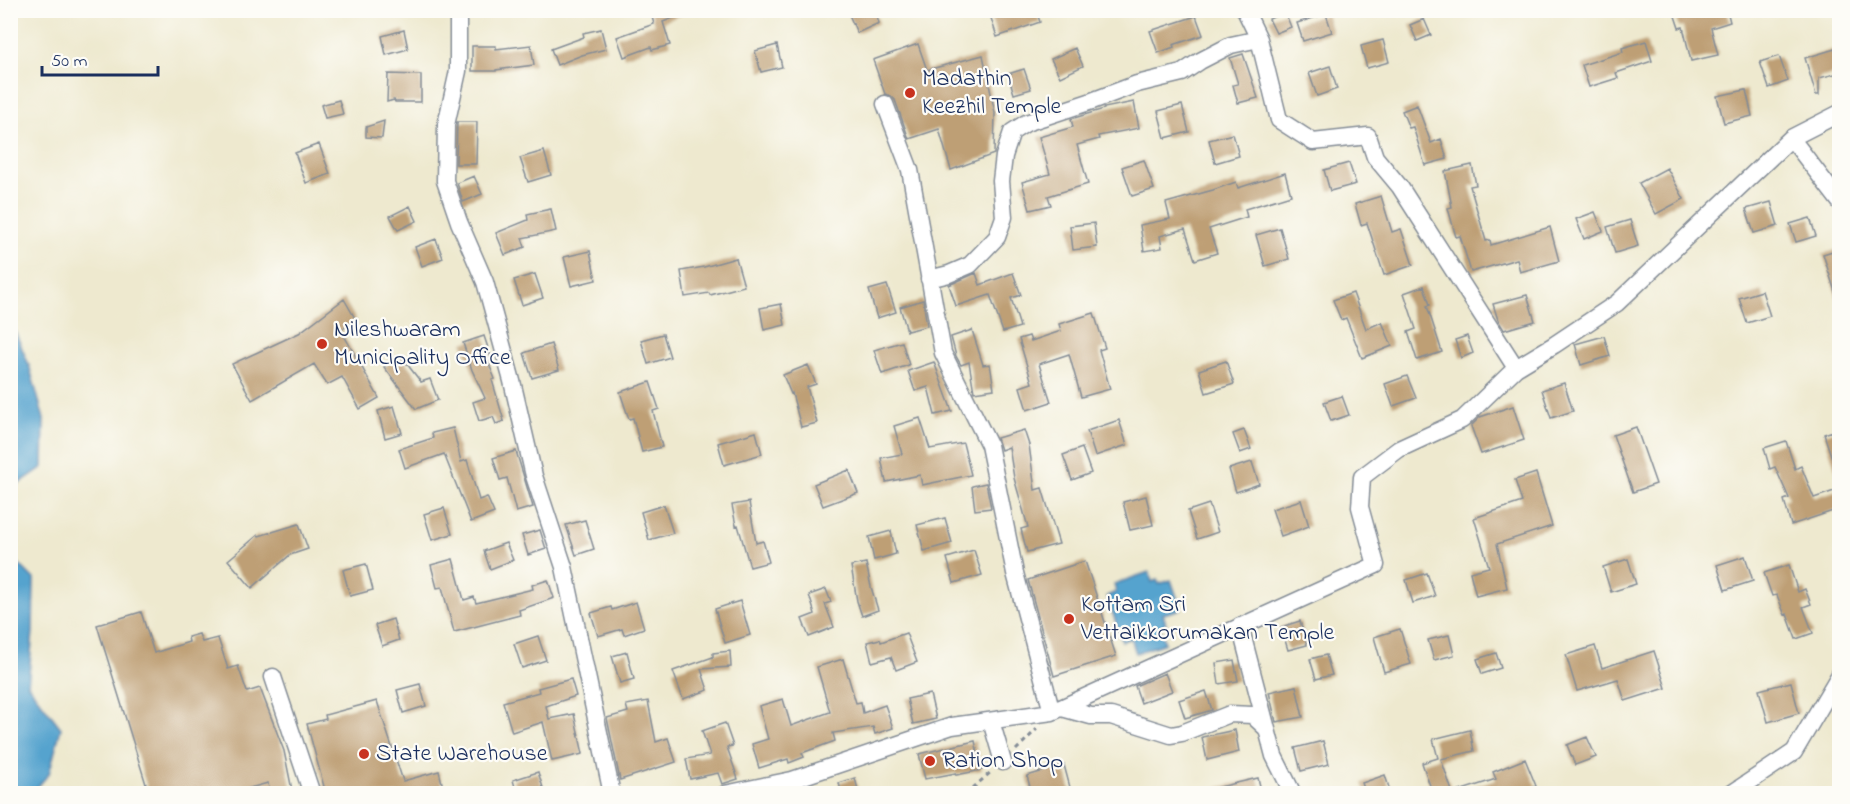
<svg xmlns="http://www.w3.org/2000/svg" width="1850" height="804" viewBox="0 0 1850 804" font-family="'Indie Flower',sans-serif">
<style>
.water{fill:#55a3ce;stroke:#386996;stroke-width:1.5}
.building{fill:#be9f75}
.lines{fill:none;stroke-linecap:round;stroke-linejoin:round}
.street-casing{stroke:#848c96;stroke-width:19}
.path{stroke:#848c96;stroke-width:3;stroke-dasharray:4.5 4.5;stroke-linecap:butt}
.street{stroke:#fff;stroke-width:16}
.poi-dot{fill:#c8321e;stroke:#fdfcf7;stroke-width:2}
.labels{text-anchor:middle;dominant-baseline:central;stroke-width:4.5;stroke-linejoin:round;paint-order:stroke}
.poi-label{font-size:24px;fill:#1b2f5e;stroke:#fdfcf7;text-anchor:start}
</style>
<rect width="100%" height="100%" fill="#fdfcf7"/>
<filter id="ink" filterUnits="userSpaceOnUse"><feTurbulence type="fractalNoise" baseFrequency=".0167" numOctaves="2"/><feDisplacementMap in="SourceGraphic" scale="12" xChannelSelector="R" yChannelSelector="G"/><feConvolveMatrix kernelMatrix="1 2 1 2 8 2 1 2 1" color-interpolation-filters="sRGB"/></filter>
<filter id="wash" filterUnits="userSpaceOnUse"><feTurbulence type="fractalNoise" baseFrequency=".008" numOctaves="4" result="noise"/><feDisplacementMap in="SourceGraphic" scale="24" xChannelSelector="R" yChannelSelector="G"/><feGaussianBlur stdDeviation="1.35" result="paint"/><feColorMatrix in="noise" values="0 0 0 0 0 0 0 0 0 0 0 0 0 0 0 0 0 1.4 0 .05"/><feComposite in="paint" operator="in"/></filter>
<g filter="url(#wash)">
<rect width="100%" height="100%" fill="#eee9cf"/>
<path class="water" d="M10,320l19,45 15,54 -1,48 -32,22z
M11,556l23,23 -1,53 -5,53 33,43 -12,46 -17,19h-21z
M1149,572l3,10 5,-2 2,4 12,-4 10,29 -18,5 3,10 -7,2 6,17 -29,10 -5,-15 -9,3 -15,-45 9,-4 -2,-8z"/>
<g id="blocks">
<path class="building" d="M650,10h39v2l-26,10 7,23 -18,5 -1,-3 -27,10 -7,-20 37,-13z
M847,10h27l5,13 -22,10z
M1002,10h34l4,12 -43,15 -7,-22z
M1673,10h54l3,12 -19,6 7,27 -27,6 -8,-34 -4,1z
M1285,12l6,15 -15,6 -7,-14z
M1326,14l6,18 -29,9 -6,-18z
M1196,16l7,19 -30,10 1,2 -16,6 -8,-22z
M1424,19l7,16 -14,6 -7,-16z
M601,29l5,20 -24,6 -25,10 -6,-16 33,-12 -1,-4z
M404,30l4,19 -22,6 -4,-19z
M1383,40l6,22 -22,6 -6,-22z
M1646,41l6,20 -36,12 2,5 -29,9 -7,-22 41,-13 -1,-4z
M918,44l9,26 56,-15 12,58 -1,41 -43,16 -12,-41 -30,10 -14,-39 -4,-4 -6,-2 -12,-34z
M531,45l3,20 -38,5v1h-24v-25h24v3z
M777,45l5,22 -21,5 -6,-21z
M1075,48l8,18 -23,11 -9,-18z
M1835,49l4,16v8l-20,5v17h-3l-11,-37z
M1243,54l15,44 -20,5 -5,-18 5,-1 -8,-26z
M1779,56l9,25 -19,7 -9,-26z
M1330,66l7,23 -20,7 -8,-23z
M1024,69l7,20 -17,5 -6,-20z
M388,74l33,1v27h-26l-1,-2 -7,2z
M1746,90l6,26 -28,7 -7,-27z
M339,100l4,14 -18,4 -4,-13z
M1134,102l5,26 -41,8 1,3 -22,6 11,39 -40,12 3,9 -21,5 -8,-28 28,-8 -11,-37 34,-10 -2,-8 33,-10v-1z
M1182,105l7,27 -24,6 -7,-27z
M1417,105l14,38 10,-4 6,20 -22,6 -12,-38 -4,1 -7,-17z
M384,121l-2,17 -16,-1v-10z
M457,122h20l-1,42h-20z
M1233,134l6,22 -24,7 -6,-23z
M319,144l11,30 -24,9 -11,-30z
M544,151l7,24 -23,7 -8,-24z
M1144,160l10,29 -22,7 -10,-29z
M1349,163l7,21 -26,7 -6,-21z
M1472,165l4,20 -6,1 16,55 4,-1 1,5 59,-18 9,34 -39,11 -3,-13 -46,13 -11,-36 -4,1 -8,-29 4,-1 -7,-36z
M1667,168l17,31 -28,15 -17,-31z
M1285,173l6,22 -46,14 2,8 -38,12 8,24 -22,7 -10,-31 -25,7 2,12 -18,3 -4,-26 30,-6 -4,-16 47,-13 23,-8 2,6z
M474,176l8,18 -19,8 -6,-19z
M1381,196l11,36 9,-3 12,36 -29,10 -17,-52 -6,2 -6,-21z
M1771,202l7,24 -24,7 -8,-24z
M410,206l7,15 -19,9 -8,-14z
M551,209l5,22 -34,7 3,9 -20,8 -9,-22 32,-13 -1,-6z
M1595,212l8,19 -19,8 -8,-20z
M1810,218l6,18 -20,6 -6,-18z
M1630,220l8,26 -23,7 -8,-26z
M1094,223l3,24 -24,3 -3,-24z
M1280,228l9,31 -24,7 -9,-31z
M436,239l7,19 -21,8 -7,-19z
M1839,249v49h-2l-14,-44z
M590,251l6,29 -25,6 -7,-29z
M736,258l8,28 -34,9 -1,-2 -24,4 -4,-26 23,-4z
M976,273l4,12 33,-12 8,22 -10,3 9,29 -17,5 -13,-37 -34,11 -7,-21z
M535,274l8,24 -21,7 -8,-25z
M887,285l9,27 -19,6 -8,-28z
M1424,286l6,19 -3,1 15,46 -25,8 -9,-28 8,-3 -12,-36z
M1762,291l8,25 -23,7 -8,-25z
M1353,293l13,36 16,-7 10,24 -30,12 -16,-40 -5,2 -8,-20z
M1527,295l8,26 -31,9 -6,-10 -5,-16z
M344,299l12,21 -15,10 38,68 -19,11 -18,-32 -15,8 -13,-21 -62,36 -20,-36 67,-31z
M923,300l4,26 -20,5 -7,-24z
M781,304l4,21 -21,5 -4,-22z
M1094,313l11,35 -6,2 11,39 -29,8 -12,-43 -30,10 12,38 -24,8 -7,-23 12,-4 -13,-44 10,-3 2,5 30,-10 -2,-7z
M972,330l11,35 7,-1 4,25 -20,3 -5,-30 -8,3 -5,-9 -5,-19z
M663,334l7,23 -22,7 -7,-24z
M484,336l9,27 -4,1 6,15 -3,1 12,41 -8,3 -3,-7 -14,4 -6,-19 12,-4 -13,-28 -9,-27z
M1467,336l6,17 -12,5 -6,-18z
M1604,336l6,20 -29,9 -6,-21z
M902,342l7,23 -27,9 -8,-24z
M551,344l8,26 -27,8 -8,-25z
M400,355l21,27 9,-3 8,21 -22,9 -32,-42z
M1226,361l8,23 -28,9 -7,-23z
M934,362l18,49 -17,4 -7,-28 -13,4 -7,-20z
M808,365l8,19 -9,3 10,36 -16,4 -9,-34 -1,1 -8,-19z
M1407,376l9,22 -23,8 -8,-22z
M650,382l9,27 -6,2 9,36 -20,5 -9,-34 -4,1 -9,-27z
M1564,383l9,28 -22,7 -9,-28z
M1342,396l7,19 -18,6 -7,-19z
M394,406l8,27 -17,5 -7,-27z
M1513,406l11,34 -43,14 -10,-28 9,-9z
M920,418l10,31 33,-6 8,32 -49,10 -2,-10 -34,7 -5,-24 21,-4 -8,-28z
M1119,420l8,25 -32,11 -8,-25z
M1636,427l20,57 -23,8 -20,-57z
M453,428l8,34 6,-2 12,40 8,-3 7,16 -23,9 -27,-68 -39,14 -6,-19 34,-11 -1,-5z
M1839,429v44l-2,1 -13,-40z
M1024,430l5,15 6,45 7,-2 17,56 -32,8 -6,-23 7,-2 -14,-49 -5,-31 -8,3 -4,-12z
M1244,430l7,19 -11,4 -7,-19z
M756,432l6,22 -38,11 -6,-22z
M1786,441l9,28 6,-3 13,32 23,-8 2,7v12l-48,16 -7,-25 5,-2 -14,-31 -5,2 -6,-21z
M1082,448l9,25 -19,7 -9,-25z
M516,451l17,56 -17,5 -9,-34 -7,2 -7,-22z
M1252,462l7,22 -23,8 -7,-23z
M849,470l9,23 -35,13 -9,-22z
M1536,473l16,53 -55,18 10,44 -31,8 -6,-24 19,-5 -15,-49 48,-16 -7,-22z
M986,483l5,25 -16,2 -3,-24z
M1146,496l7,29 -23,5 -7,-28z
M1301,500l8,26 -28,10 -9,-27z
M749,502l7,41 7,-2 6,21 -19,5 -12,-42 -2,1 -4,-21z
M1209,504l9,28 -21,7 -9,-28z
M664,505l9,28 -24,7 -8,-28z
M444,508l8,26 -20,6 -8,-26z
M945,518l7,25 -28,8 -7,-26z
M585,520l9,29 -18,6 -10,-30z
M299,524l9,25 -18,6 -38,33 -24,-28 30,-25 1,1z
M540,530l6,19 -18,6 -6,-20z
M891,531l5,23 -22,6 -5,-23z
M506,543l7,17 -23,9 -6,-18z
M974,550l8,25 -28,8 -7,-25z
M1745,556l8,25 -28,9 -8,-25z
M453,559l11,41 10,-3 2,6 57,-14 -1,-4 16,-5 6,18 -35,12 1,5 -66,17 -12,-45 -5,1 -6,-23z
M1628,559l8,25 -25,8 -8,-25z
M1085,561l31,95 -62,20 -26,-96z
M866,563l5,24 7,23 -16,6 -5,-15 -6,-35z
M366,564l7,26 -23,6 -7,-26z
M1789,565l9,27 7,-3 6,15 -8,3 10,26 -17,6 -9,-25 -2,1 -8,-20 -5,1 -8,-23z
M1427,573l8,23 -22,7 -7,-23z
M826,589l5,13 -6,2 9,23 -25,10 -7,-18 13,-5 -6,-19z
M740,601l10,34 -25,8 -10,-34z
M636,602l8,26 -20,7 -2,-6 -24,7 -7,-23 20,-6 1,3z
M141,612l13,41 35,-11 -1,-5 11,-3 3,8 16,-4 10,31 10,-3 9,26 13,-4 24,63 8,39 -22,4 -2,-11 -40,11h-79l-52,-169z
M393,619l6,21 -17,6 -7,-21z
M1300,621l7,24 -19,5 -7,-23z
M1400,629l11,35 -27,8 -10,-35z
M906,633l11,29 -21,8 -5,-13 -19,5 -5,-20 13,-3 1,3z
M1449,635l5,20 -20,5 -6,-20z
M538,636l8,24 -24,8 -8,-24z
M1595,646l7,22 52,-17 12,37 -41,13 -7,-22 -41,12 -11,-36z
M730,651l1,16 -30,2 7,21 -25,9 -10,-28 40,-14v-4z
M627,652l7,27 -14,4 -8,-27z
M1496,653l5,15 -19,6 -5,-15z
M1326,655l6,20 -16,4 -6,-20z
M843,659l13,44 5,-1 2,11 22,-8 8,23 -18,6 -2,-7 -40,6 2,8 -33,12 2,4 -15,6 -1,-4 -29,9 -7,-24 16,-5 -9,-33 24,-7 8,27 39,-14 -13,-45z
M1234,660l4,21 -19,3 -3,-21z
M1165,673l7,18 -31,12 -6,-17z
M571,679l5,17 -30,10 3,13 25,-5 9,40 -31,7 -9,-39 -31,10 -9,-30 36,-10 -1,-4z
M1791,682l8,31 -31,9 -9,-32z
M420,684l6,22 -23,7 -6,-23z
M1296,686l7,31 -27,5 -7,-30z
M1206,691l6,19 -27,8 -6,-18z
M930,694l6,25 -23,5 -6,-25z
M377,701l26,80 36,-10 5,20 -7,3h-111l-19,-70 19,-5 -1,-4z
M648,701l8,41 12,-4 8,24 -56,18 -13,-62 21,-6 -2,-7z
M725,723l8,23 -6,1 11,32 -16,5 -4,-11 -28,6 -4,-20 24,-4 -8,-24z
M1235,730l4,22 -32,8 -5,-23z
M1470,730l4,21 -33,8 12,35h-20l-11,-31 16,-5 -5,-19z
M1587,737l9,20 -21,8 -8,-20z
M975,741l7,29 -26,5v-2l-31,6 -6,-25z
M1323,741l6,23 -28,7 -6,-23z
M1525,759l11,27 -19,8h-58v-3l37,-12 -3,-7z
M1064,765l7,26 -7,3h-32l-5,-18z
M538,772l7,22h-28l-4,-14z
M1385,775l6,19h-25l-4,-11z
M855,778l4,16h-17l-3,-11z
M1258,778l4,16h-47v-6z"/>
</g>
</g>
<g filter="url(#ink)">
<use href="#blocks" fill-opacity="0" stroke="#848c96" stroke-width="1.5"/>
<g class="lines">
<g class="street-casing">
<path id="street" d="M458,10v61l-12,54 -1,56 14,41 26,60 27,99 22,95 30,91 48,227
M1245,10l14,29 20,81 34,22 55,-6 7,21 25,30 116,181
M885,104l25,66 33,183 46,92 26,128 37,139
M1791,138l49,-25
M929,279l20,-5 21,-9 27,-28 7,-20 -3,-36 3,-25 8,-24 14,-9 66,-22 45,-17 45,-11 18,-12 31,-16 28,-6
M1240,626l34,130 19,38
M273,677l39,117
M1062,708l29,8h20l60,19 11,-2 48,-19 22,1 14,13
M991,721l12,41
M725,794l67,-14 160,-54 100,-14 324,-147 -16,-58 2,-30 37,-28 63,-29 54,-52 38,-23 63,-42 174,-165 49,64
M1731,794l63,-42 46,-78"/>
</g>
<path class="path" d="M1016,750l21,-21
M966,794l25,-22"/>
<use href="#street" class="street"/>
</g>
</g>
<g class="poi-dot">
<circle cx="910" cy="93" r="6"/>
<circle cx="322" cy="344" r="6"/>
<circle cx="1069" cy="619" r="6"/>
<circle cx="364" cy="754" r="6"/>
<circle cx="930" cy="761" r="6"/>
</g>
<g class="labels">
<g class="poi-label">
<text x="922" y="79">Madathin<tspan x="922" dy="28">Keezhil Temple</tspan></text>
<text x="334" y="330">Nileshwaram<tspan x="334" dy="28">Municipality Office</tspan></text>
<text x="1081" y="605">Kottam Sri<tspan x="1081" dy="28">Vettaikkorumakan Temple</tspan></text>
<text x="376" y="754">State Warehouse</text>
<text x="942" y="761">Ration Shop</text>
</g>
</g>
<rect width="1850" height="804" fill="none" stroke="#fdfcf7" stroke-width="36"/>
<path d="M42 66v9h116v-9" fill="none" stroke="#1b2f5e" stroke-width="3"/>
<text x="51" y="66" font-size="18" fill="#1b2f5e" stroke="#fdfcf7" stroke-width="4.5" paint-order="stroke">50 m</text>
</svg>
